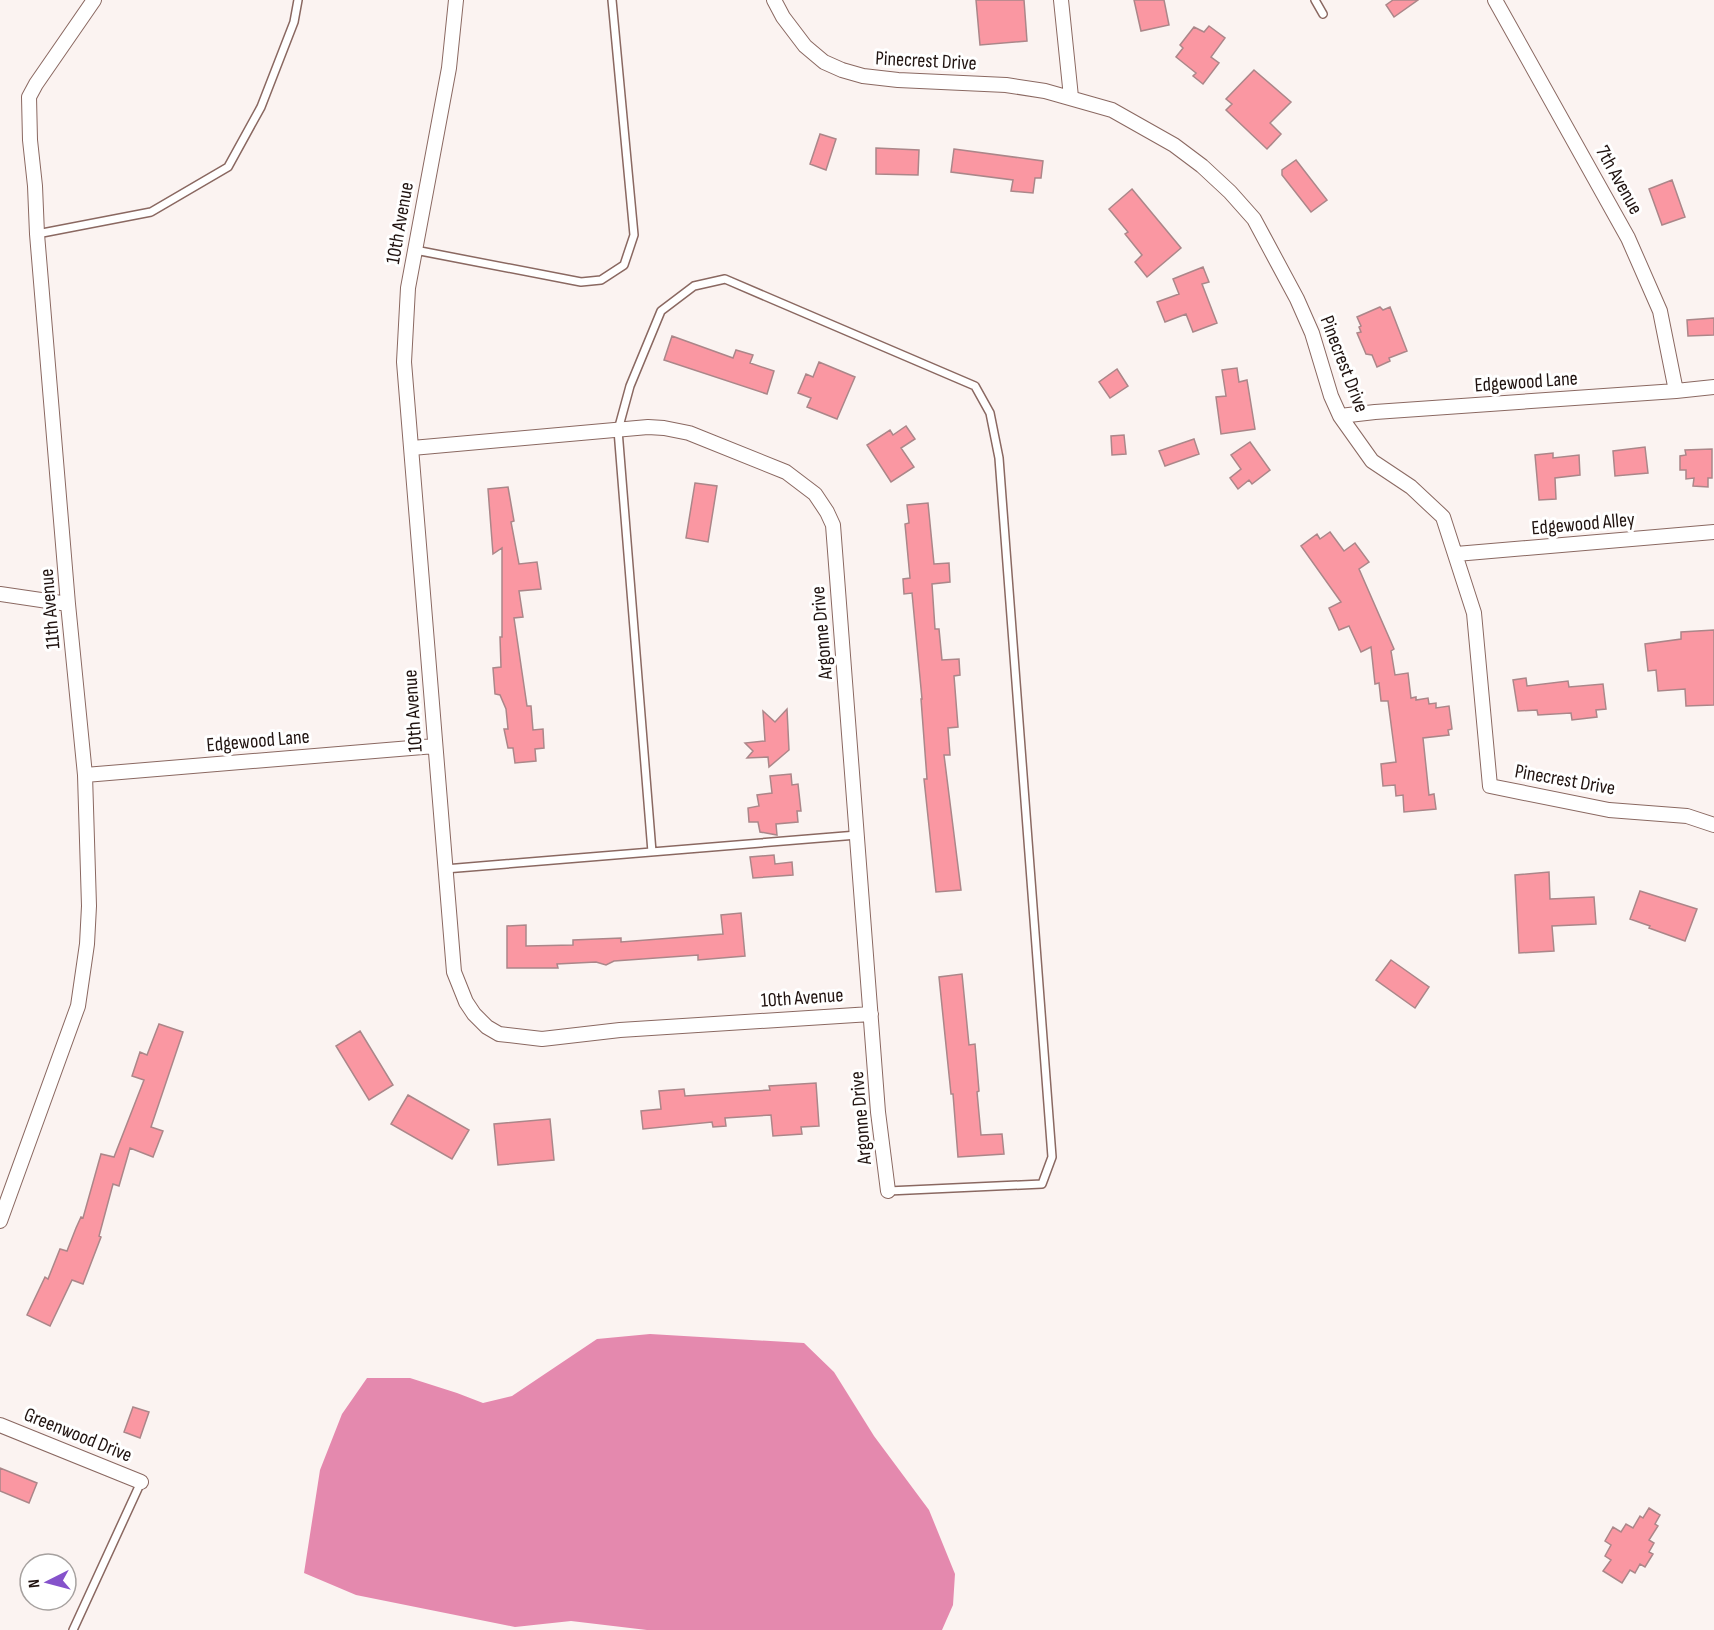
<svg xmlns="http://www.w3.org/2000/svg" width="1714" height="1630" viewBox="0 0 1714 1630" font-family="'Sofia Sans Condensed',sans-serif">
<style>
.water{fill:#e489ae}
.building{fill:#fa97a2;stroke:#ab8689;stroke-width:1.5}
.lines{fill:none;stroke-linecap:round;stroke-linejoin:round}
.service-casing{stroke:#8a6861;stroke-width:10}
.minor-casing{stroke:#8a6861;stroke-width:16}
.service{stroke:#fff;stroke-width:7}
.minor{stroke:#fff;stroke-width:14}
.labels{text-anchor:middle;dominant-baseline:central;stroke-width:6;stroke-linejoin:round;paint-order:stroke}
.street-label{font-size:20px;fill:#201310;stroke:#fff}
</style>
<rect width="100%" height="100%" fill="#fbf3f1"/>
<path class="water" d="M650,1334l154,9 30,29 40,64 55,74 26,64 -2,31 -11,25h-295l-76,-9 -56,6 -159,-32 -52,-22 16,-103 22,-56 25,-36h43l47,15 26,10 29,-7 85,-57z"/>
<path class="building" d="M976,0h48l3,41 -47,4z
M1134,0h30l5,25 -28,6z
M1393,0h25l-24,17 -8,-12z
M1209,26l16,12 -14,19 8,6 -16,21 -10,-8 3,-3 -20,-16 7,-9 -3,-3 14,-18 10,5z
M1254,70l37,32 -21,21 11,11 -14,15 -41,-39 6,-6 -6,-5z
M820,134l16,5 -10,31 -16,-6z
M876,148l43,2 -1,25 -42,-1z
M954,149l89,12 -2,17h-6l-2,15 -22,-2 2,-11 -62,-8z
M1296,160l31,40 -16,12 -29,-37v-5z
M1672,180l13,37 -23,8 -13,-36z
M1132,189l49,59 -34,29 -12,-15 7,-7 -17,-21 3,-2 -19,-23z
M1203,267l6,15 -7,2 15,39 -24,9 -7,-18 -21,8 -8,-20 22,-8 -6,-15z
M1380,307l3,3 7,-3 17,44 -18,7 1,3 -13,6 -5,-12 -6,-1 -9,-21 4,-1 -2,-5 2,-1 -4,-9z
M1714,318v17l-26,1 -1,-16z
M672,336l61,22 3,-8 17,5 -3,8 24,8 -7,23 -103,-34z
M819,362l36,15 -18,42 -30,-12 4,-9 -13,-5 8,-19 7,3z
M1237,368l2,14 8,-2 8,49 -34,5 -5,-37 10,-1 -4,-26z
M1117,369l11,17 -18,12 -11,-16z
M906,426l9,13 -14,9 13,19 -23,15 -24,-37 23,-15 3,5z
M1124,435l2,19 -14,1 -1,-19z
M1194,439l5,15 -34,12 -6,-15z
M1250,442l20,28 -18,14 -3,-4 -11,9 -8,-11 11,-9 -10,-14z
M1645,447l3,26 -33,3 -2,-25z
M1712,449v29h-4v9l-15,-1 1,-8 -8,1v-9h-6v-14l6,-1 -1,-5z
M1553,453v5l26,-3 1,20 -25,3 1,21 -17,1 -4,-45z
M695,483l22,3 -9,56 -22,-4z
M508,487l6,34 -3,1 8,42 18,-2 4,27 -22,2 4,26 -9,1 13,88h4l2,24 10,-1 1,19 -9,1 1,12 -21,2 -2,-15h-5l-4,-19h4l-2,-20 -6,-14 -5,-1 -2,-26 8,-1 -1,-30h2v-89l-9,6 -5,-65z
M928,503l6,61 15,-1 1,19 -18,2 3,45h4l3,31 17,-1 1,16 -6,1 4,51 -10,1 2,27h-6l17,135 -25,2 -12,-113h3l-6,-80h1l-10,-106 -8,1 -1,-15 7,-1 -5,-54 4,-1 -2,-18z
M1330,532l14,19 11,-8 14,19 -10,7 35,80 -3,2 4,24 13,-2 3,25 5,-1v3l12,-2 1,6 7,-1v5l13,-2 3,23 -4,1 1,5 -26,3 6,57 5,-1 2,15 -32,3 -1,-17 -7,1 -1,-11 -12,1 -2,-22 15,-2 -8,-61h-7l-2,-18 -4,1 -4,-37 -10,5 -12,-26 -10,4 -10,-22 12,-6 -40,-56 16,-12 3,5z
M1714,630v75l-28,1 -1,-17 -27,2 -2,-21 -8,1 -3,-27 36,-5v-7z
M1526,678l1,8 41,-5 1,6 34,-3 3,25 -10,1 1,7 -25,3 -1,-7 -33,2 -1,-5 -19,1 -5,-31z
M787,709l2,41 -20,17 -1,-10 -21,1 6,-7 -8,-8 20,-2 -2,-30 12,11z
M791,774l1,11 6,-1 3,27h-4l1,11 -22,2 1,11 -17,-3 -2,-10h-9l-1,-14 11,-2 -2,-11 15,-2 -2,-17z
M774,855l1,9 17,-2 1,13 -40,3 -3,-21z
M1549,872l1,27 44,-2 2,27 -44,2 2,25 -35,2 -4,-78z
M1640,891l57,18 -12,32 -36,-13 1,-2 -20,-7z
M741,913l4,43 -47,4v-5l-84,6 -8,4 -10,-3 -39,2 1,4h-51v-42l19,-1v21l47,-1v-5l48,-2v4l102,-8 -2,-19z
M1391,960l38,27 -14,21 -39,-28z
M962,974l7,71 6,-1 4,47 -2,1 4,43 21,-1 2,20 -46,3 -5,-63h-2l-12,-117z
M159,1024l24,8 -32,95 12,4 -10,26 -23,-9 -11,38 -6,-2 -14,52 2,1 -18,47 -11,-4 -22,46 -23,-11 18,-38 3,2 12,-30 7,2 9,-23 5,-11 2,1 18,-64 13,3 30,-77 -12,-4 8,-24 7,3z
M360,1031l33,54 -24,15 -33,-54z
M816,1083l3,43 -18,1 1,7 -29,2 -2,-21 -46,3 1,8 -13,1 -1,-5 -69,7 -2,-18 20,-2 -2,-18 25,-2 1,7 85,-6 -1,-4z
M408,1095l61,35 -17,29 -61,-35z
M550,1119l4,41 -56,5 -4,-41z
M133,1407l16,5 -9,26 -16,-6z
M0,1468l37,15 -8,20 -29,-12z
M1649,1508l11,7 -5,9 3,2 -9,14 5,3 -5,9 4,2 -8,13 -5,-3 -5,9 -5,-3 -8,13 -19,-12 8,-11 -6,-4 6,-11 -6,-4 8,-14 8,5 5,-8 7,4 7,-12 3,2z"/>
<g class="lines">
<g class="service-casing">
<path id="service" d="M1315,0l8,14
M37,234l114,-22 77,-45 33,-60 33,-85 4,-22
M415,250l166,32 20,-2 23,-15 10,-30 -22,-235
M652,852l-34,-422 12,-44 31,-75 33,-25 31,-7 250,107 15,27 9,45 53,699 -10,27 -154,7
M445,869l412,-34
M73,1630l68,-148"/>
</g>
<g class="minor-casing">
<path id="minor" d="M456,0l-7,68 -41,220 -4,74 50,610 12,30 8,12 13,13 12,7 43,5 78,-9 251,-16
M774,0l9,17 22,29 19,16 18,8 21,6 35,4 108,5 39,6 67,19 62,35 28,21 28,26 24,27 43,80 15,34 19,63 9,20 32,45 39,26 32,30 31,96 16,173 119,24 78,6 27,9
M1061,0l10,97
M1495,0l133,238 32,73 16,80
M1340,416l35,-4 301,-21 38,-4
M412,448l236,-21 16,1 25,5 97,39 29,22 12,18 6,13 45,587 10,79
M1456,554l258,-22
M0,594l68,10
M85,775l350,-29
M0,1221l78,-215 9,-62 2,-38 -4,-131 -17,-171 -31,-370 -2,-48 -5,-46 -1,-43 7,-13 58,-84
M0,1425l141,57"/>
</g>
<use href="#service" class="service"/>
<use href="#minor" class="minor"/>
</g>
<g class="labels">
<g class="street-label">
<text transform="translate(926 61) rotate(3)">Pinecrest Drive</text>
<text transform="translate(1619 180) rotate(61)">7th Avenue</text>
<text transform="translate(400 223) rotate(-80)">10th Avenue</text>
<text transform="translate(1344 364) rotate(69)">Pinecrest Drive</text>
<text transform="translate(1526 382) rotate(-4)">Edgewood Lane</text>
<text transform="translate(1583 524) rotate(-5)">Edgewood Alley</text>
<text transform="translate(50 609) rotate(-95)">11th Avenue</text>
<text transform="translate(822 633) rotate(-95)">Argonne Drive</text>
<text transform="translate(413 711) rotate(-94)">10th Avenue</text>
<text transform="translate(258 741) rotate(-5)">Edgewood Lane</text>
<text transform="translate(1565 780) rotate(10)">Pinecrest Drive</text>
<text transform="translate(802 998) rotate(-4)">10th Avenue</text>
<text transform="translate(861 1118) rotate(-95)">Argonne Drive</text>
<text transform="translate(78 1435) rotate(22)">Greenwood Drive</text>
</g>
</g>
<g transform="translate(48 1582) rotate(264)"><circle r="28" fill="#ffffff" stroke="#a6a19f" stroke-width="1.5"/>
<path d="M0-4.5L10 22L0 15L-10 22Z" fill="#8552cb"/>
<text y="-9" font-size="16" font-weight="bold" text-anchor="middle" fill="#201310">N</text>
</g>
</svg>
